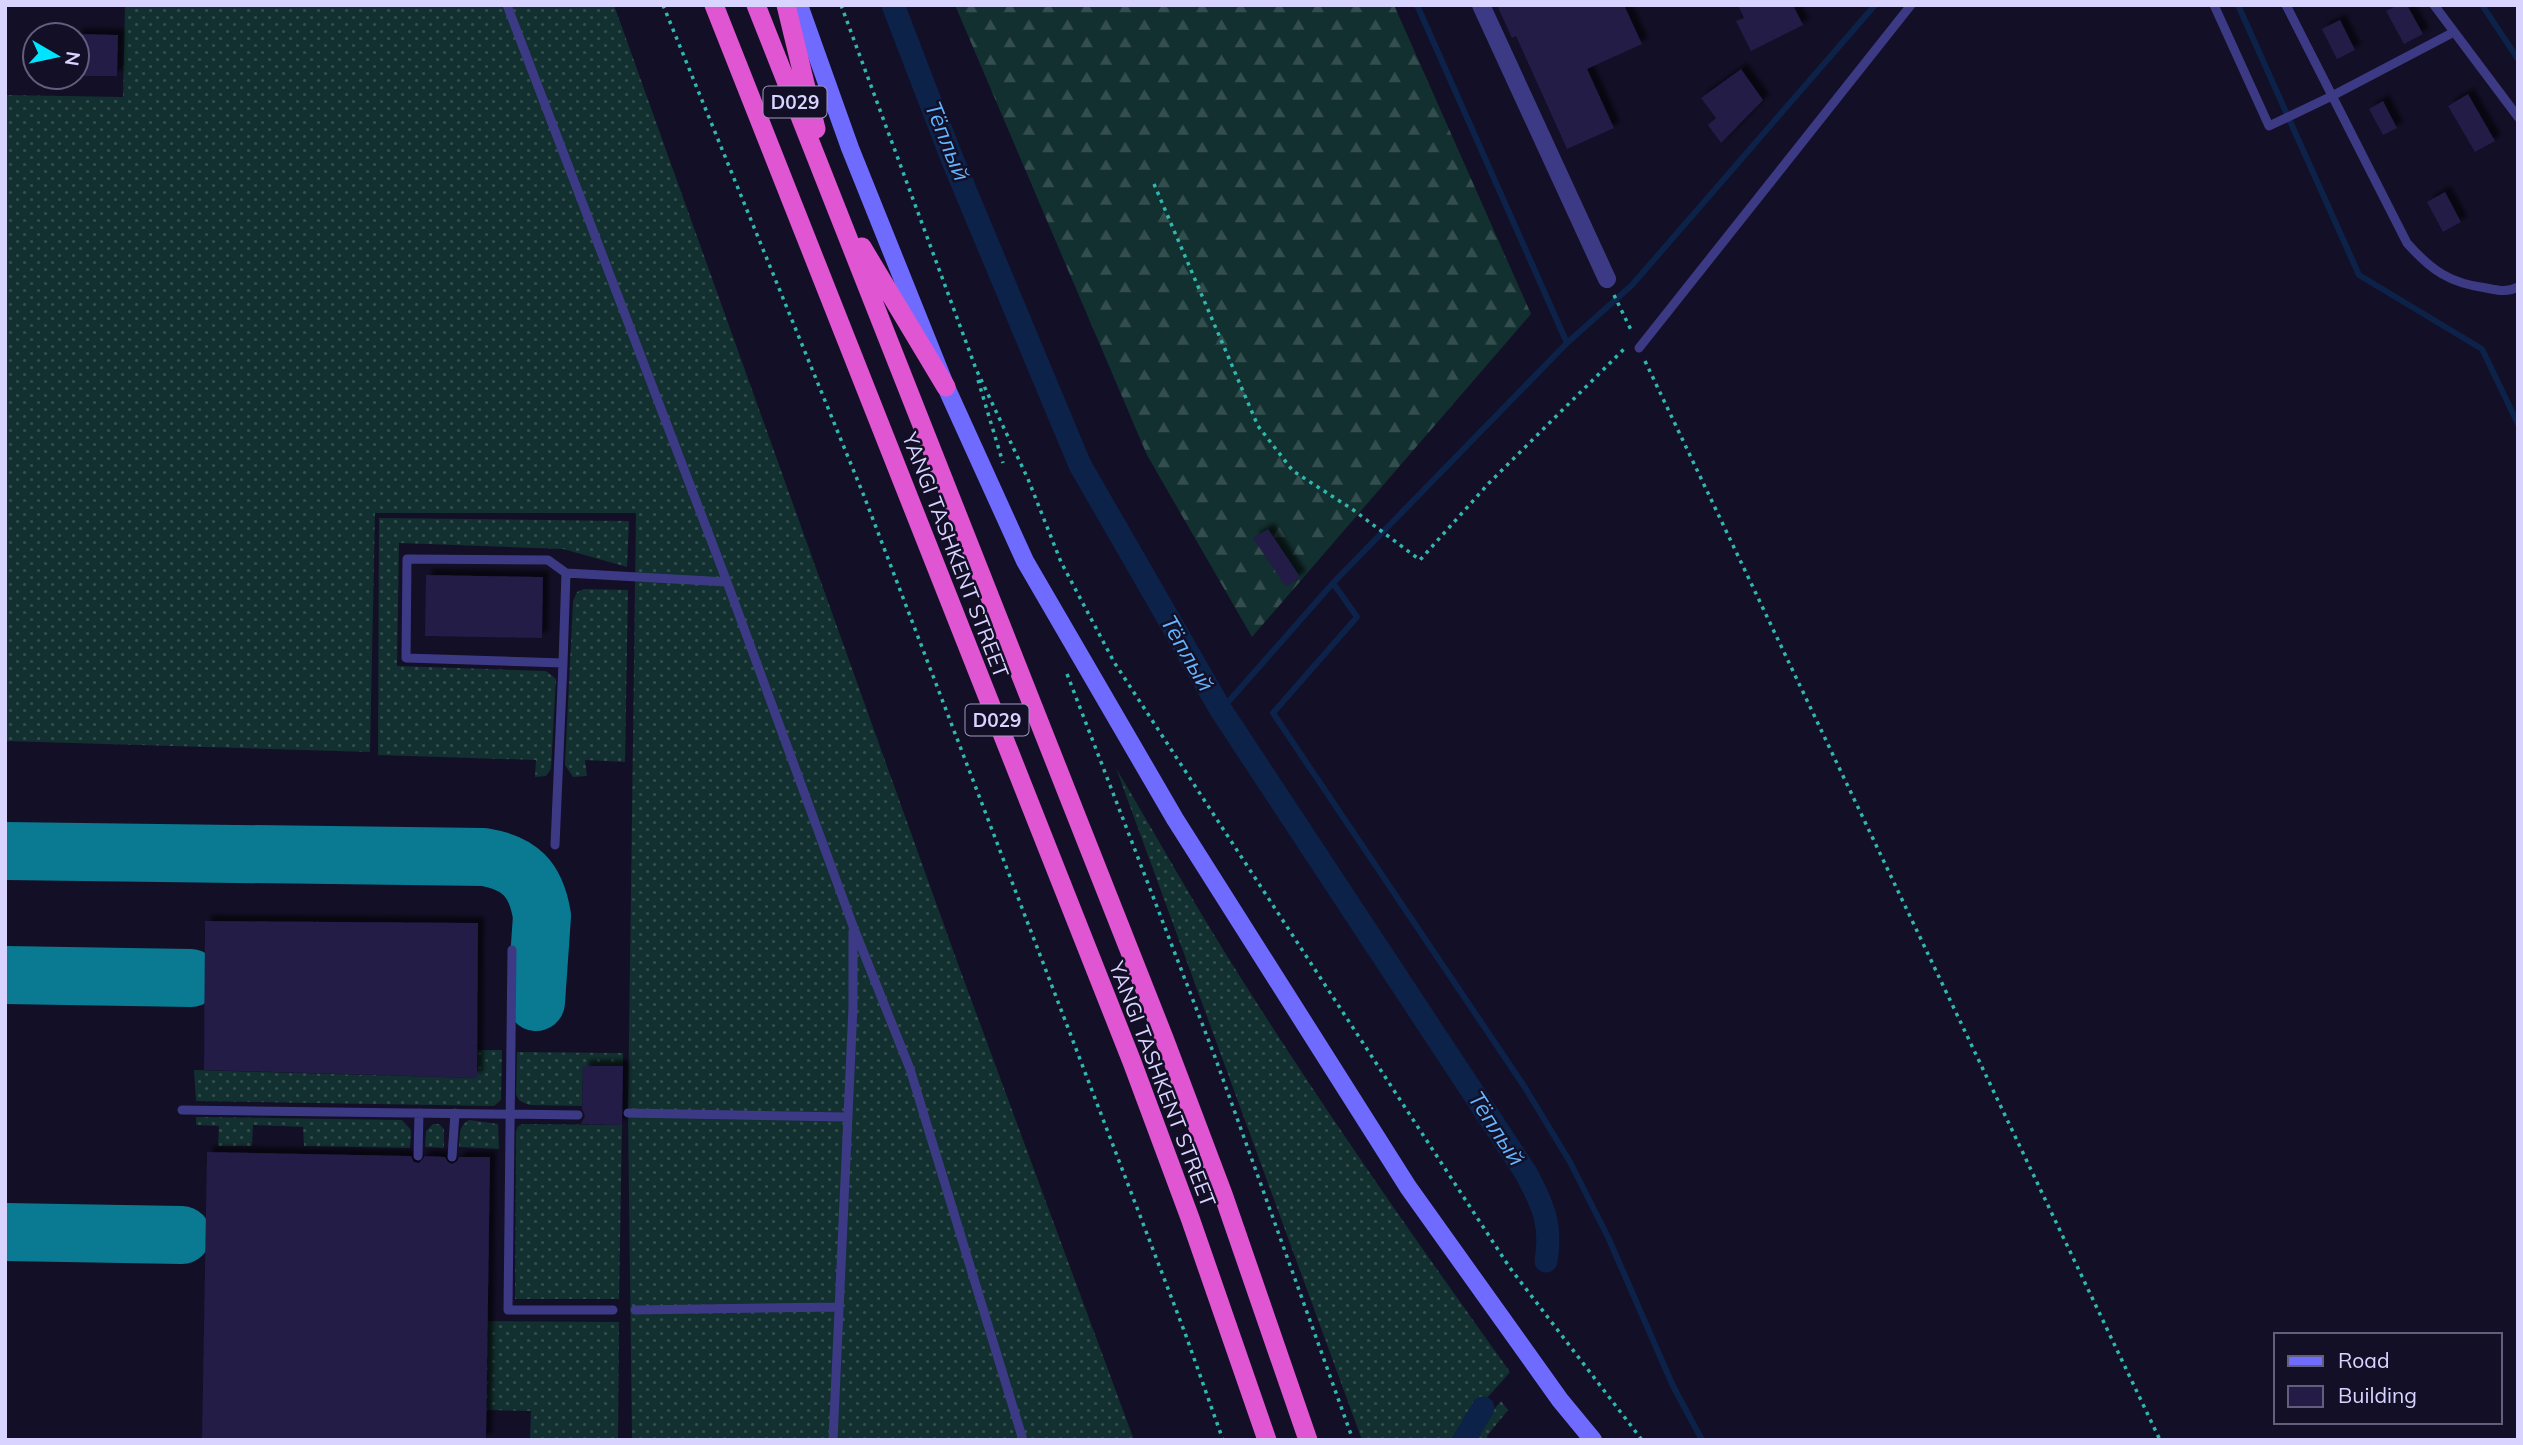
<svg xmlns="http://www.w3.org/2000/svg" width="2523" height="1445" viewBox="0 0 2523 1445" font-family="Mulish,sans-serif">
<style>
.grass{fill:url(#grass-dots)}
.forest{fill:url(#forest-firs)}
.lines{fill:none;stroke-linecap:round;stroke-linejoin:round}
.stream{stroke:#0c2248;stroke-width:6}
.canal{stroke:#0c2248;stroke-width:23}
.taxiway{stroke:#0a7a92;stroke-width:58}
.building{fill:#241b47;filter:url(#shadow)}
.path{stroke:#2fb8b0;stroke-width:3.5;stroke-dasharray:3.5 5;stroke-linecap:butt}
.service{stroke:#3d3a85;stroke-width:9}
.minor{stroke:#3d3a85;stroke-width:18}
.secondary{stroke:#6f6bff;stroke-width:18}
.trunk{stroke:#e055d1;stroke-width:19}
.labels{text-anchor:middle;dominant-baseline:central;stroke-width:5;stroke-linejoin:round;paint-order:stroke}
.shield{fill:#130f26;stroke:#9e99be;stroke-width:2}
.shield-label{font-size:19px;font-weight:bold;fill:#d9d4ff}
.street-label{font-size:21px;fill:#d9d4ff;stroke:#130f26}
.water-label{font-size:23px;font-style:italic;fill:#62b6ff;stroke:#130f26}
</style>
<defs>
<pattern id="grass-dots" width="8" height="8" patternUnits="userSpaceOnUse" patternTransform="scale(1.75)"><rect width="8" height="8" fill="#12302f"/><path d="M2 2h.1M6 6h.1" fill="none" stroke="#344d4e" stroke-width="1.8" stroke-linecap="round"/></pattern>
<pattern id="forest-firs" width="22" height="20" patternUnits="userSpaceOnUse" patternTransform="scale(1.75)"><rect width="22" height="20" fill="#12302f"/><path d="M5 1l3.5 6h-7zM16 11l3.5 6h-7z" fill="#344d4e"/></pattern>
<filter id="shadow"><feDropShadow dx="6" dy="-6" stdDeviation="2" flood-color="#0009"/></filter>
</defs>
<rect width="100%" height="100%" fill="#130f26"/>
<path class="grass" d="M125,5h489l344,959 176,476h-502l-4,-327 8,-600h-261l-5,239 -365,-11v-646l118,2z
M379,518l250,3 -2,46 -64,-18 -164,-6 -2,123 149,5 10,8 -5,90 -5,7 -11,1 1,-17 -158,-5z
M584,589l44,1 -3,172 -40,-2 2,16 -14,1 -8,-12 8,-164 4,-9z
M1116,768c28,47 55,95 83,142 96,159 203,311 311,462l-60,68h-88z
M477,1050h25l-1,50 -7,6 -298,-5 -2,-31 283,8z
M517,1052l106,1v13h-40l-1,40 -53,-1 -9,-4 -4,-6z
M196,1117l206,3 9,10 -1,18 -106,-2 -1,-19 -50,-2 -1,21h-34l1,-20 -23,-1z
M469,1120l29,4 1,25 -40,-2c1,-11 -1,-21 10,-27z
M433,1124h6l5,5v19l-19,-1 1,-16z
M523,1124l99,1 -3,174h-104l1,-167 2,-6z
M488,1321l131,1 -1,118h-88l1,-29 -45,-1z
M1501,1401l7,9 -21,26 1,4h-20z"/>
<path class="forest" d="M955,5h439l137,309 -279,323 -105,-182z"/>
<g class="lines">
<path class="stream" d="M1417,5l150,338
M2238,5l121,270 123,74 36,75
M2482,5l36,54
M1221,710l112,-127
M1702,1440l-29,-54 -65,-149 -38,-75 -46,-76 -251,-373 84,-96 -24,-34 234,-240 65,-58 243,-280"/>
<path class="canal" d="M893,5l60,156 127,304 141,245 305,463c17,32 26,51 20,88
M1464,1440l19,-32"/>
<path class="taxiway" d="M5,851l479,6c36,6 52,22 58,59l-6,86
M5,975l186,3
M5,1232l177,3"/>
</g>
<path class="building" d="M1497,5h127l18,39 -55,25 27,59 -47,21 -51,-113 -4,2z
M1738,5h55l10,20 -52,26 -15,-30 8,-3z
M2398,5h9l16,29 -19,10 -18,-33z
M2340,20l15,30 -18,9 -15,-30z
M77,34l41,1 -1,41h-40z
M1741,69l22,31 -42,43 -13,-18 8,-7 -15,-20z
M2468,94l27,47 -20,11 -27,-46z
M2383,101l14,27 -14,7 -14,-26z
M2445,192l16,30 -18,10 -16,-30z
M1268,529l32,48 -14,10 -33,-49z
M426,575l117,2 -1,61 -117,-2z
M205,921l273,2 -1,155 -273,-8z
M583,1066h40l-1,59 -41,-1 4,-8 -3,-7z
M207,1152l204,4 3,6 5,1 6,-7 20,1 3,5 4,2 5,-3 2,-4h31l-4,283h-284z"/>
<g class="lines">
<path class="path" d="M663,5l201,491 321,837 38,107
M841,5l135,364 52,110 33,83 53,100 396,606 132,172
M1154,184l104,242 35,45 59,38 68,51 69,-77 137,-136
M1614,295l18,37
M1645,361l515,1079
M978,380l25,83
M1067,674l148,383 138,383"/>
<path class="service" d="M507,5l220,577 126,344 57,143 113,371
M2214,5l55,121 63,-30 122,-64
M2286,5l121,238c24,27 42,40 79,45 11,2 21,5 32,-1
M2434,5l84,112
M1639,348l272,-343
M566,573l-3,90 -157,-5 1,-99 141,1 18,13 161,9
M555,845l8,-182
M512,950l-4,360h105
M182,1110l396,5
M628,1113l218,4
M418,1156l1,-43
M452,1157l3,-44
M635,1310l203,-3
M833,1440l20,-433v-76"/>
<path class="minor" d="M1481,5l126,274"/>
<path class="secondary" d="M799,5l51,143 96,239 79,174 150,258 233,368 152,213 33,40"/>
<path class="trunk" d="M714,5l418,1057 58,156 77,222
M756,5l408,1033 59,156 85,246
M786,5l30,124
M862,247l84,140"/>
</g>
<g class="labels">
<g class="shield">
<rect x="763.5" y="86.5" width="63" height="31" rx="5"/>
<rect x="965.5" y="704.5" width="63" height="31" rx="5"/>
</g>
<g class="shield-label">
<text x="795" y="102">D029</text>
<text x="997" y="720">D029</text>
</g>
<g class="street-label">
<text transform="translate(956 555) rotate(69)">YANGI TASHKENT STREET</text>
<text transform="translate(1163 1084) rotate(69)">YANGI TASHKENT STREET</text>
</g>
<g class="water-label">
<text transform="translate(948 141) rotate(68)">Тёплый</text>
<text transform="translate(1188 653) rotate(60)">Тёплый</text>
<text transform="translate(1497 1128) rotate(57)">Тёплый</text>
</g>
</g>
<rect width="2523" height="1445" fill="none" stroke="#d9d4ff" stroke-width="14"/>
<rect x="2274" y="1333" width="228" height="91" fill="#130f26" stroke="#625e7d" stroke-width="2"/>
<rect x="2288" y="1356" width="35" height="10" fill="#6f6bff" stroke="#625e7d" stroke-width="2"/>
<text x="2338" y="1368" font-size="21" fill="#d9d4ff">Road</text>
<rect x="2288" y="1386" width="35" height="21" fill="#241b47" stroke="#625e7d" stroke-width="2"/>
<text x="2338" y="1403" font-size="21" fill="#d9d4ff">Building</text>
<g transform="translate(56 56) rotate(99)"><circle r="33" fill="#130f26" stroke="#625e7d" stroke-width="2"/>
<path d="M0-5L12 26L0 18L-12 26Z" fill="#00e5ff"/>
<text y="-10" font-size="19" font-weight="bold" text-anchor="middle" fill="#d9d4ff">N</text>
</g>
</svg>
